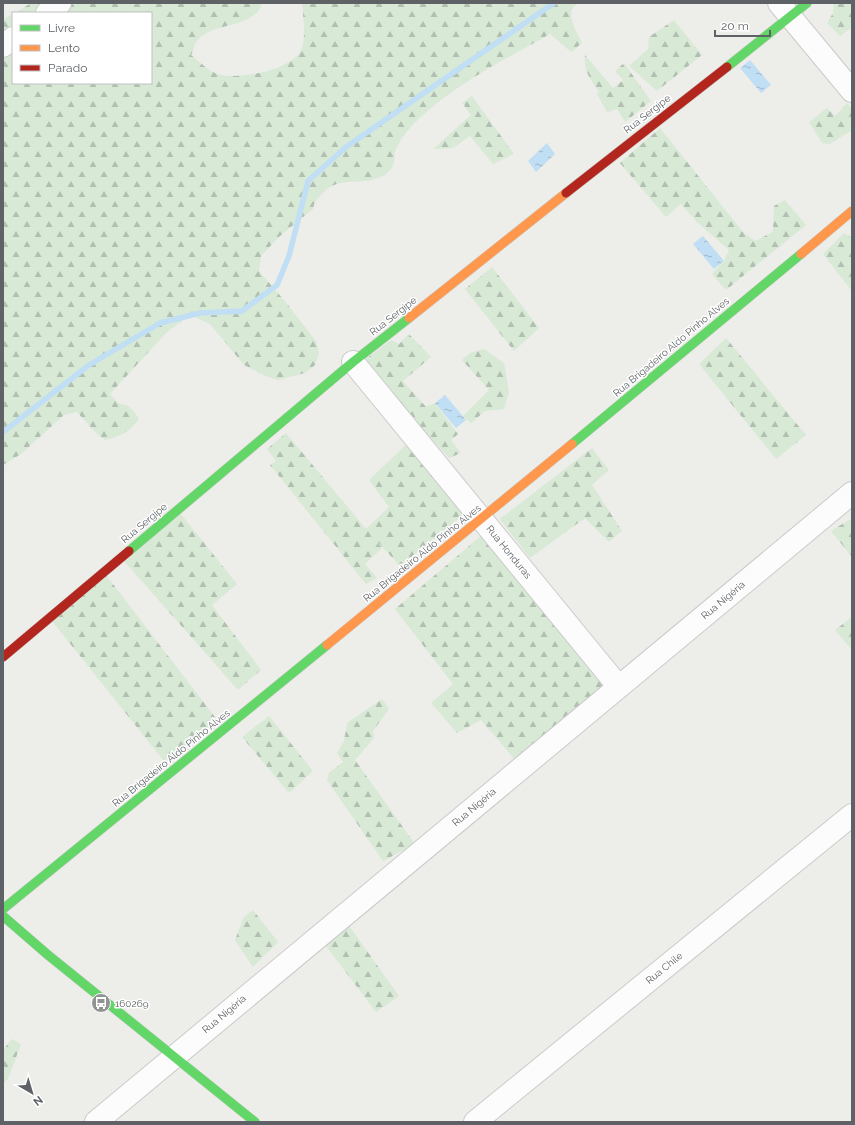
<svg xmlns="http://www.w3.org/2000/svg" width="855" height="1125" viewBox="0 0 855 1125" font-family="Raleway,sans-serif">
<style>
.forest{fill:url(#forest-firs)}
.water{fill:url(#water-ripples)}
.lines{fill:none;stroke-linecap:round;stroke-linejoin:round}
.stream{stroke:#c0def4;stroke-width:5.5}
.street-casing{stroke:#cacbca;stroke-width:24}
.fast-casing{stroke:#cacbca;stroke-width:10}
.slow-casing{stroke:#cacbca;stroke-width:10}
.jam-casing{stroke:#cacbca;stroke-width:10}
.street{stroke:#fcfcfc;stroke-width:22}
.fast{stroke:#63d668;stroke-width:9}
.slow{stroke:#ff974d;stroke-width:9}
.jam{stroke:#b3261e;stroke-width:9}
.labels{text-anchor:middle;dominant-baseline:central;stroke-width:3;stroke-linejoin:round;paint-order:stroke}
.street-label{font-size:10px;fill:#5e6266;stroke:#fff}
.poi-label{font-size:10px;fill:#5e6266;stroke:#fff;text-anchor:start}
</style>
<defs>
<pattern id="forest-firs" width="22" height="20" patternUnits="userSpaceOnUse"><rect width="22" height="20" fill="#d8e9d6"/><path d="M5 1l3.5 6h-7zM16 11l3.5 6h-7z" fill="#b2c0b1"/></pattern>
<pattern id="water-ripples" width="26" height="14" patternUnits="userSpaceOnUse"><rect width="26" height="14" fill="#c0def4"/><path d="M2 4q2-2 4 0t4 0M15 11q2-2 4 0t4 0" fill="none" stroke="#9fb7c9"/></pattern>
</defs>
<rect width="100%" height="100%" fill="#edede9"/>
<path class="forest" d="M31,3h231c-8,28 -54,17 -67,41 -1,3 -2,8 -4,11 10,8 19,18 31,20 20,4 67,-5 78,-23 7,-13 3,-35 2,-49h275c-13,10 -1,28 5,40l-11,9 -21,-18c-44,25 -91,48 -128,82 -10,9 -20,20 -25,31 -5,10 1,18 -11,27 -22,15 -47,-2 -66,22 -4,5 -6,7 -7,13l-33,27 -19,20 -2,15 25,29 32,41 3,12 -4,12 -10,8 -27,7 -12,-4 -22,-11 -34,-41 -20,-9 -24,18 -56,61 8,9 11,3 10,12c-8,14 -18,18 -34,22l-10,-8 -18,-20 -13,3 -43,39 -18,11v-445l10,-6v69h138v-70h-136z
M834,3h18v24l-12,9 -13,-13 6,-10z
M674,20l28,35 -45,36 -28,-25 19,-17 1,-12z
M585,55l28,33 10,-8 -8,-9 9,-8 27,38 -26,21 -8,-13 -10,3 -10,-18 2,-2c-8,-12 -16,-21 -14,-37z
M472,96l42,58 -21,10 -23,-28 -17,12 -20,1 38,-34 -9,-12z
M847,103l5,6v21l-22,14 -8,-1 -13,-21 18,-14 8,8z
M660,128l83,104 12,9 18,-9 1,-26 11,-6 21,25 -80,65 -14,-16 12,-13 5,-11 -32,-28 -16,-18 -15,13 -46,-54z
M844,233l8,5 -1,52 -28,-36z
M492,267l47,61 -25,23 -49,-62z
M409,334l22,23 -28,24 23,26 9,-4 23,31 -7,6 10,13 -12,5 -87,-96 29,-22 8,4z
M726,338l80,97 -30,24 -77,-95z
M484,349l20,14 5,29 -5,17 -19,2 -14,12 -8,-7 26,-26 -27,-30 8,-7z
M286,433l80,96 23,-22 -20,-27 40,-38 56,71 -65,53 -25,-27 7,9 -17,16 12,14 -11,6 -96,-119 6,-4 -9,-12z
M592,448l17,22 -17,15 30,46 -13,11 -24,-24 -55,40 -30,-39z
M180,513l57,71 -25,21 49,65 -23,20 -114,-129z
M852,518v39l-21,-26z
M482,535l121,151 -88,74 -34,-40 -24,13 -26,-30 22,-19 -58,-75z
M106,575l112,146 -54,40 -112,-140z
M852,617v33l-17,-20z
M382,699l7,10 -16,22 1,7 -19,22 60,84 -32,17 -56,-81 2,-7 14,-11 -6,-9 7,-12 3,-18z
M269,716l44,55 -24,22 -47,-56z
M253,910l25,32 -25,25 -18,-27 9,-23z
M347,923l52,73 -23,16 -53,-70z
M12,1039l9,5 -13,35 -5,4v-33z"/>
<path class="water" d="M750,60l21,25 -10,8 -21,-25z
M547,143l8,11 -19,18 -8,-11z
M703,236l21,25 -10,8 -21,-25z
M445,395l21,25 -10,8 -21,-25z"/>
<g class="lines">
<path class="stream" d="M3,432l86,-67 71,-42 40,-10 42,-2 35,-26 12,-29 19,-75 38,-34 208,-144"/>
<g class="street-casing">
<path id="street" d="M779,3l73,88
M47,13l13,-10
M3,46l10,-8
M353,362l266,325
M96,1122l756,-629
M475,1122l377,-307"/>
</g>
<g class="fast-casing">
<path id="fast" d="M727,67l80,-64
M572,444l229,-190
M129,551l224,-189 56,-44
M3,909l324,-264
M3,916l45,39 207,167"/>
</g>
<g class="slow-casing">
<path id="slow" d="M801,254l51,-43
M409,318l157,-125
M327,645l245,-201"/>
</g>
<g class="jam-casing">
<path id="jam" d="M566,193l161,-126
M3,657l126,-106"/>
</g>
<use href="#street" class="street"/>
<use href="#fast" class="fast"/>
<use href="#slow" class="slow"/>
<use href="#jam" class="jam"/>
</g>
<defs>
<g id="bus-disc" transform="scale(1)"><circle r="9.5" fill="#909394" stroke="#fff"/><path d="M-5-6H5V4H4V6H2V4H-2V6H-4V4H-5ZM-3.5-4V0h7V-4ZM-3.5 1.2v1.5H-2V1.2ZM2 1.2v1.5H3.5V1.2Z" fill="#fff"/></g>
</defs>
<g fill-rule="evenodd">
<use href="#bus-disc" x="101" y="1003"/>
</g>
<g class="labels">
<g class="street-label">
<text transform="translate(647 114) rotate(-38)">Rua Sergipe</text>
<text transform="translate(393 316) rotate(-38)">Rua Sergipe</text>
<text transform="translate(671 347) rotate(-40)">Rua Brigadeiro Aldo Pinho Alves</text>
<text transform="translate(144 523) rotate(-40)">Rua Sergipe</text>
<text transform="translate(509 552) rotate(51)">Rua Honduras</text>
<text transform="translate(422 553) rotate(-39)">Rua Brigadeiro Aldo Pinho Alves</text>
<text transform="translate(723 600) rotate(-40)">Rua Nigéria</text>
<text transform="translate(171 758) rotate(-39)">Rua Brigadeiro Aldo Pinho Alves</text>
<text transform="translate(474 807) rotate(-40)">Rua Nigéria</text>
<text transform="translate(664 968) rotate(-39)">Rua Chile</text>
<text transform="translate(224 1014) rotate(-40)">Rua Nigéria</text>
</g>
<g class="poi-label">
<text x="115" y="1003">160269</text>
</g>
</g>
<rect width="855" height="1125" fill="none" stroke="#5e6266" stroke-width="8"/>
<rect x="12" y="12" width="140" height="72" fill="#ffffff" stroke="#bfc0c2"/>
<rect x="20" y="25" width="20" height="6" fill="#63d668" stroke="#bfc0c2"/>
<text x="48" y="32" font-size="12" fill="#5e6266">Livre</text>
<rect x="20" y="45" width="20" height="6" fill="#ff974d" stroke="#bfc0c2"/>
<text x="48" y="52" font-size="12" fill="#5e6266">Lento</text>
<rect x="20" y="65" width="20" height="6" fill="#b3261e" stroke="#bfc0c2"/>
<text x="48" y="72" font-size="12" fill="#5e6266">Parado</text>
<g transform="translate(32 1093) rotate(142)" stroke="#ffffff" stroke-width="3" paint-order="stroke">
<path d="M0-3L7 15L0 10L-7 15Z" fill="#5e6266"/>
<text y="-6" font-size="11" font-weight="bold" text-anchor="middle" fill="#5e6266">N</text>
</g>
<path d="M715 30v6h55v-6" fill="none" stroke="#5e6266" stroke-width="2"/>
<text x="721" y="30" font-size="12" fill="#5e6266" stroke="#ffffff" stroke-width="3" paint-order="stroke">20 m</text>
</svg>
